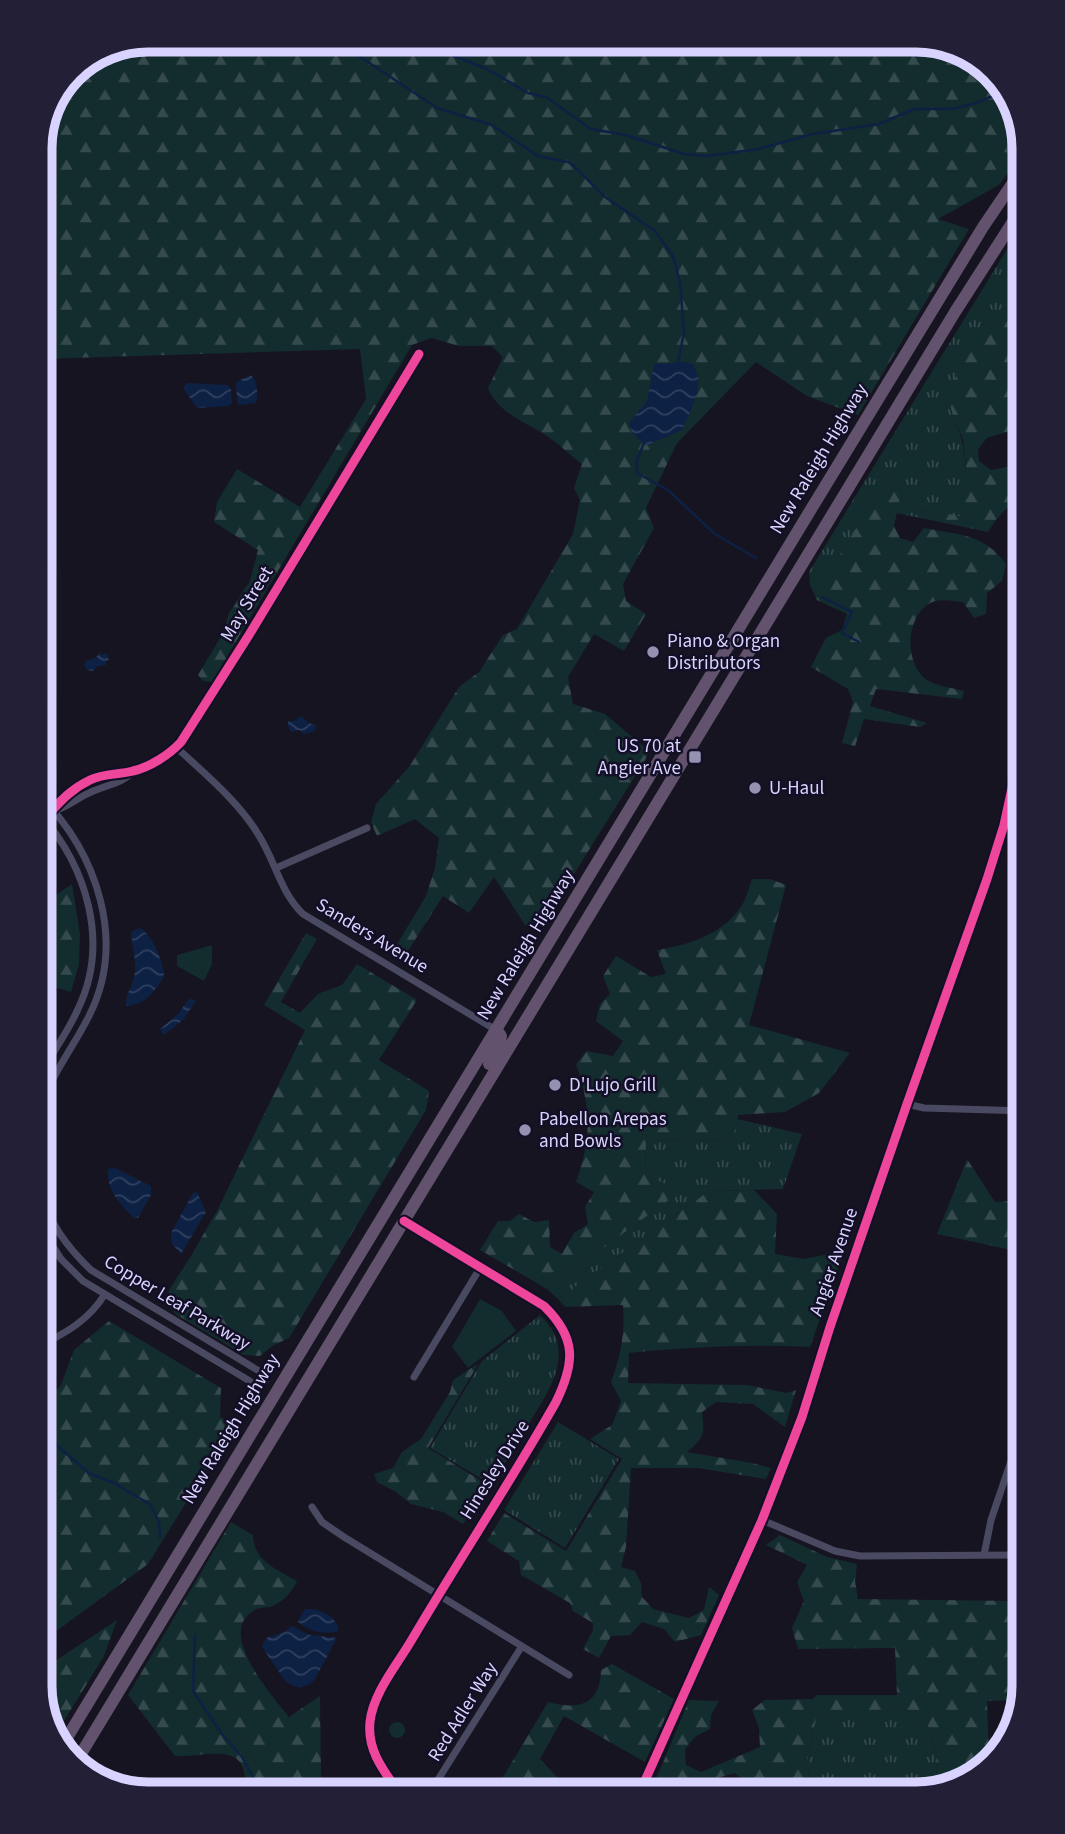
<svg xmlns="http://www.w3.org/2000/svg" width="1065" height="1834" viewBox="0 0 1065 1834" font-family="'Source Sans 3',sans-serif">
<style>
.grass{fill:url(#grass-tufts)}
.forest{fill:url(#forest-firs)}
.park{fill:#132c2d}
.water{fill:url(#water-waves)}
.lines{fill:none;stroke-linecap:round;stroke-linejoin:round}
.stream{stroke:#0d2144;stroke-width:2.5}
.minor{stroke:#4a4962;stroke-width:7}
.tertiary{stroke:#4a4962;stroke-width:9}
.trunk{stroke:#62526e;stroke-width:12}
.cycleway-casing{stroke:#130f26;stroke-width:13}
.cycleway{stroke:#ed469a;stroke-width:9}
.poi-dot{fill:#9591b1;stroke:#130f26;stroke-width:2.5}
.labels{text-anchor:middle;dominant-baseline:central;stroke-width:5;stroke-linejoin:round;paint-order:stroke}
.street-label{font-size:19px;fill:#d9d4ff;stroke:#130f26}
.poi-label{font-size:19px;fill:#d9d4ff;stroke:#130f26;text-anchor:start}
.rim{fill:none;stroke:#d9d4ff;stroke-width:9}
</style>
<defs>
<pattern id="grass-tufts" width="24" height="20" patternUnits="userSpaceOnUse" patternTransform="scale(1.75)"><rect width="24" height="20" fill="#132c2d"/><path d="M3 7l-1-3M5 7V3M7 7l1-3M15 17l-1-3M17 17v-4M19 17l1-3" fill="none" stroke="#354a4c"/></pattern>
<pattern id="forest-firs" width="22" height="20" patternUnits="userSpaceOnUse" patternTransform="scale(1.75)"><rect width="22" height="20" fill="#132c2d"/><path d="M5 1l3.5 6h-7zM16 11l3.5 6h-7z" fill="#354a4c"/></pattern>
<pattern id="water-waves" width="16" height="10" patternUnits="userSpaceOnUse" patternTransform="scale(1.75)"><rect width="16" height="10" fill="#0d2144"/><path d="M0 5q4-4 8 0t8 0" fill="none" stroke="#304060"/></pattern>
</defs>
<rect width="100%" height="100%" fill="#161421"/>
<path class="grass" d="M1025,220v103l-16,-3 -56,96c17,37 14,61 7,101l-41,-8 -3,8 -20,-4 4,-14 -12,-24 -60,101 -19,-4z
M737,1119l65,15 -19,55 -74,2 -151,108 -11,-10 133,-98 -35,-16 1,-34 88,-2z
M540,1315c38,36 10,73 -11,109 -12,20 -25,40 -37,61l-62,-37 52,-87z
M558,1422l61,37 -54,89 -61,-38z
M817,1716h108l12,39 -1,34 -20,5h-105l-4,-37z"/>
<path class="forest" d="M149,40l775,1 53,18 37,42 11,48 -26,36 -61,34 31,10 -111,186 -51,-19 -51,-34 -79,81 -31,65 8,20 -31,56 3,17 20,13 -22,37 -30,-17 -26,43 5,27 32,10 45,38 -109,175 -16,-2 -31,-48 -25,36 -26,-17 -39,61 -11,-6 33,-55 9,-28 4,-30 -24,-19 -38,17 -6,-14 5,-18 33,-37 50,-80 20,-15 24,-37 14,-6 56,-95 7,-34 -6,-12 8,-24c-12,-9 -23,-20 -35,-28 -22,-14 -49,-23 -59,-48l15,-31 -11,-11h-33l-28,-8 -19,7 -200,337 -9,-1 -5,-6 24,-40 7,-22 21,-32 8,-31 -44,-28 3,-20 20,-33 63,38 66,-108 -6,-50 -320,10v-217l32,-70z
M1009,320l16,3v103l-38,12 -9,11 1,12 12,9 17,-3 17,-10v40c-17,7 -28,20 -37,35l-72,-15 2,-8 42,7 6,-52 -3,-25 -10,-23 -6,-24 41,-71z
M888,475l10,10 2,14 -6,27 6,12 13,4 11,-14c35,7 59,5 82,36l-4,17 -15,12 -1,21 -12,4 -11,-16c-10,-1 -23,-4 -33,1 -25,14 -26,61 -3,77 9,6 26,8 37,11l-2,8 -86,-10 -6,17 57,17 -7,4 -56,-8 -9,27 -13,-3 11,-41 -5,-13 -37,-22 15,-29 16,-8 5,-16 -30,-14 -7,-15 -1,-13 19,3z
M752,879h18l16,6 -37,140 101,28 -31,40 -34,19 -47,3 -3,24 -89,2 -1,34 36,16 -134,98 -67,-39 18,-29h12l9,-7 15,8 15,-2 1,27 12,7 12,-21 14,-9 -3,-17 9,-15 -18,-10c16,-44 15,-74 0,-118l11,-13 26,5 10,-15 -27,-20 4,-17 10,-10 -7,-18 13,-20 35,21 15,-3 -9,-24c32,-5 67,-16 85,-45 5,-8 7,-18 10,-26z
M72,884l8,50 -1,30 -8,28 -31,-9v-77z
M306,933l11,6 -36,63 19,11 18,-19 24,-9 15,-21 60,36 -38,60 50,31 -3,19 -137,228 -17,8 -12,10 -16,-1 -67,-40 -10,-10 2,-15 22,-34 27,-47 87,-179 -41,-25z
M967,1159l28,43 30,-2v50h-14l-74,-16z
M754,1190l23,24 -2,40 29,5 40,-8 -34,96c-61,-3 -121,0 -181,6l-1,30 119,2 39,8 10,-3 -11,37 -32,-23 -37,-2 -14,10c3,22 2,26 -15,40l65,11 19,5 -5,11 -68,-11h-67l-5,79 -5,20 14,4 6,12 1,14 11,12 36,9 15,-8 5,-23 10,8 -18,40 -26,7 -11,-13 -22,-7 -12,13 -19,1 -12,22 -16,-9 10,-19v-7l-20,-12 -3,-8 -49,-28 -2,-14 -32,-20 17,-28 62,38 56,-92 -32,-20 22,-14 9,-24 -10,-19c10,-27 14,-49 12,-77l-58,2 -7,-8 151,-108z
M109,1321l112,67 -1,29 14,8 -86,139 -108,79v-242l20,-14 14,-37z
M479,1363l-51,85 60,37 -25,39 -20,-12 -32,-8 -15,-12 -19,-10 -3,-8 19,-6 9,-16 19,-13 29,-47 3,-12z
M231,1522l22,13c1,26 23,34 44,46 -4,10 -16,23 -27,26 -5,1 -10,0 -15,3 -41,21 18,87 34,107l31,-21 1,81 13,17h-88c-1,-9 0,-20 -4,-28 -8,-21 -49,-8 -67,-10l-47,-61z
M780,1535l47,22 30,7 -2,17 3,18 167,2v85l-5,14 -33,1 2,60 -25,22 -28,6 1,-34 -12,-39h-108l-10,41 4,37h-66l3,-10 -13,-11 -18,5 -17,12 -21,-3 -4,7h-25l39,-94 30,1 -8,14 -1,14 -14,7 -11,13 1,16 15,7 59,-25 -1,-19 -7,-18 13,-10 48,-1 3,-4h81l-2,-47 -97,1 -6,-21 12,-27 -7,-19 10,-17 -41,-20z
M117,1620l-13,36 -50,81 -3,-4 -11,-47v-15z
M612,1664l62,35 -29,63 -81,-46 -24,43 18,19 10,16h-75l55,-92c30,8 52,4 53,-32z"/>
<path class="park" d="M212,945v19l-8,17 -27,-15v-11z
M480,1299l22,12 14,20 -48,37 -16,-21z
M389 1730a8 8 0 1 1 16 0a8 8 0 1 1-16 0Z"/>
<path class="water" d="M686,362l6,1c15,22 -1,45 -10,67l-37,16 -13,-14 -3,-9 18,-22 7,-37z
M251,375c7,7 7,18 5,28l-17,2 -2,-3 -1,-20z
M187,383l40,2 4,4 1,14 -4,3 -31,2 -14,-20z
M40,511l15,17 2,10 -4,4 -13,2z
M100,653l3,2 3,-2 3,7 -3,1v4l-8,1 -5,5 -6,-1 -3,-6 3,-4 8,-2z
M301,716l8,7 7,2 -1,6 -11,3 -5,-4 -8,2 -3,-6v-5h6z
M140,928c12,6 24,35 24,48 -8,15 -21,30 -38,30 -1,-11 6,-19 8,-29 3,-13 -1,-28 -3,-42l1,-4z
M190,998l6,3 -13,19 -19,15 -4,-6 17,-14z
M115,1168l36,18v9l-13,23h-4c-14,-14 -28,-28 -26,-49z
M197,1192l9,20 -25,42 -9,-10 -1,-11 22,-40z
M305,1609c15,-1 32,7 34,22 -14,4 -29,1 -41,-9z
M292,1626l18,9 27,3 -22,41 -5,5 -11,4 -13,-6 -24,-35 4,-9 18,-6z"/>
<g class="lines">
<path class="stream" d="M332,40l21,12 84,56 55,17 46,31 30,6 6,4 31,31 50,34 18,25 7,26 4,50 -6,31
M413,40l74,29 41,24 18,4 45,32 35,6 58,19 24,2 50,-7 55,-15 66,-10 35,-15h38l21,-5 32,-13
M644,443l-7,17v13l31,17 47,44 41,24
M822,597l30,15 -10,21 17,9
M40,1431l49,42 25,10 37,22 8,18 1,14
M195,1635l-2,56 28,42 21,24 21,37"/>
<path class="minor" d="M176,747c28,26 62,54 82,87 17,26 22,58 45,80l193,116
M54,811c13,-4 22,-12 35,-18 16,-8 33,-9 45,-22
M40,823c17,-17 27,-32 50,-43 14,-7 29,-5 43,-9 17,-4 36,-16 48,-29l68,-107 170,-281
M276,868l91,-40
M40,1043l14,7
M40,1075c12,-22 28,-43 38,-66 32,-66 9,-142 -38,-195
M907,1104l17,4 101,3
M40,1111c10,-35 33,-63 49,-95 38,-75 8,-163 -49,-220
M40,1190c9,33 27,57 51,80l168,101 6,10
M40,1226l21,33 22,22 170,102 12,-2
M40,1346c27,-14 49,-26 65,-52
M414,1377l66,-109
M312,1507l10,15 22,15 225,138
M762,1520l73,31 25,5 165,-1
M984,1555l7,-35 34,-100
M400,1794c-16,-23 -33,-43 -30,-72 3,-29 27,-57 41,-81 47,-80 99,-158 145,-239 19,-39 21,-64 -12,-96l-140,-85
M429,1794l93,-148"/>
<path class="tertiary" d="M639,1794l123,-274 40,-103 28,-90 77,-223 80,-225 17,-54 21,-97"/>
<path class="trunk" d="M489,1064l11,-21 1,-7 -4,-6
M62,1746l751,-1240 170,-279 42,-62
M76,1762l879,-1450 70,-109"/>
<g class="cycleway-casing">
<path id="cycleway" d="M40,823c17,-17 27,-32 50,-43 14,-7 29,-5 43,-9 17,-4 36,-16 48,-29l68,-107 170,-281
M400,1794c-16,-23 -33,-43 -30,-72 3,-29 27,-57 41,-81 47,-80 99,-158 145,-239 19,-39 21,-64 -12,-96l-140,-85
M639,1794l123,-274 40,-103 28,-90 77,-223 80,-225 17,-54 21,-97"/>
</g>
<use href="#cycleway" class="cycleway"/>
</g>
<g class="poi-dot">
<circle cx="653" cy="652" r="7"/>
<rect x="688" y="750" width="14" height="14" rx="3.5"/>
<circle cx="755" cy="788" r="7"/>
<circle cx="555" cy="1085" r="7"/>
<circle cx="525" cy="1130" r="7"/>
</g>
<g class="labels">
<g class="street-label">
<text transform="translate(819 459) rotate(-59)">New Raleigh Highway</text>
<text transform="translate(247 604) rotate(-59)">May Street</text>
<text transform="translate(372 936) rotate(31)">Sanders Avenue</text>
<text transform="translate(526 945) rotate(-59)">New Raleigh Highway</text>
<text transform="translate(834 1262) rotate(-71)">Angier Avenue</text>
<text transform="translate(177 1303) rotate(31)">Copper Leaf Parkway</text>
<text transform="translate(231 1429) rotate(-59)">New Raleigh Highway</text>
<text transform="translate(495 1470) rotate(-58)">Hinesley Drive</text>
<text transform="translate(463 1712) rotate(-58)">Red Adler Way</text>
</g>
<g class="poi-label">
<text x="667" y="641">Piano &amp; Organ<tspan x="667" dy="22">Distributors</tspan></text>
<text x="681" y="746" text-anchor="end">US 70 at<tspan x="681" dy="22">Angier Ave</tspan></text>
<text x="769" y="788">U-Haul</text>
<text x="569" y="1085">D'Lujo Grill</text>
<text x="539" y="1119">Pabellon Arepas<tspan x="539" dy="22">and Bowls</tspan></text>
</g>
</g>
<path d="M0 0H1065V1834H0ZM148 52H916A96 96 0 0 1 1012 148V1686A96 96 0 0 1 916 1782H148A96 96 0 0 1 52 1686V148A96 96 0 0 1 148 52Z" fill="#231f37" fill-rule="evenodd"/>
<path class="rim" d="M148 52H916A96 96 0 0 1 1012 148V1686A96 96 0 0 1 916 1782H148A96 96 0 0 1 52 1686V148A96 96 0 0 1 148 52Z"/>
</svg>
